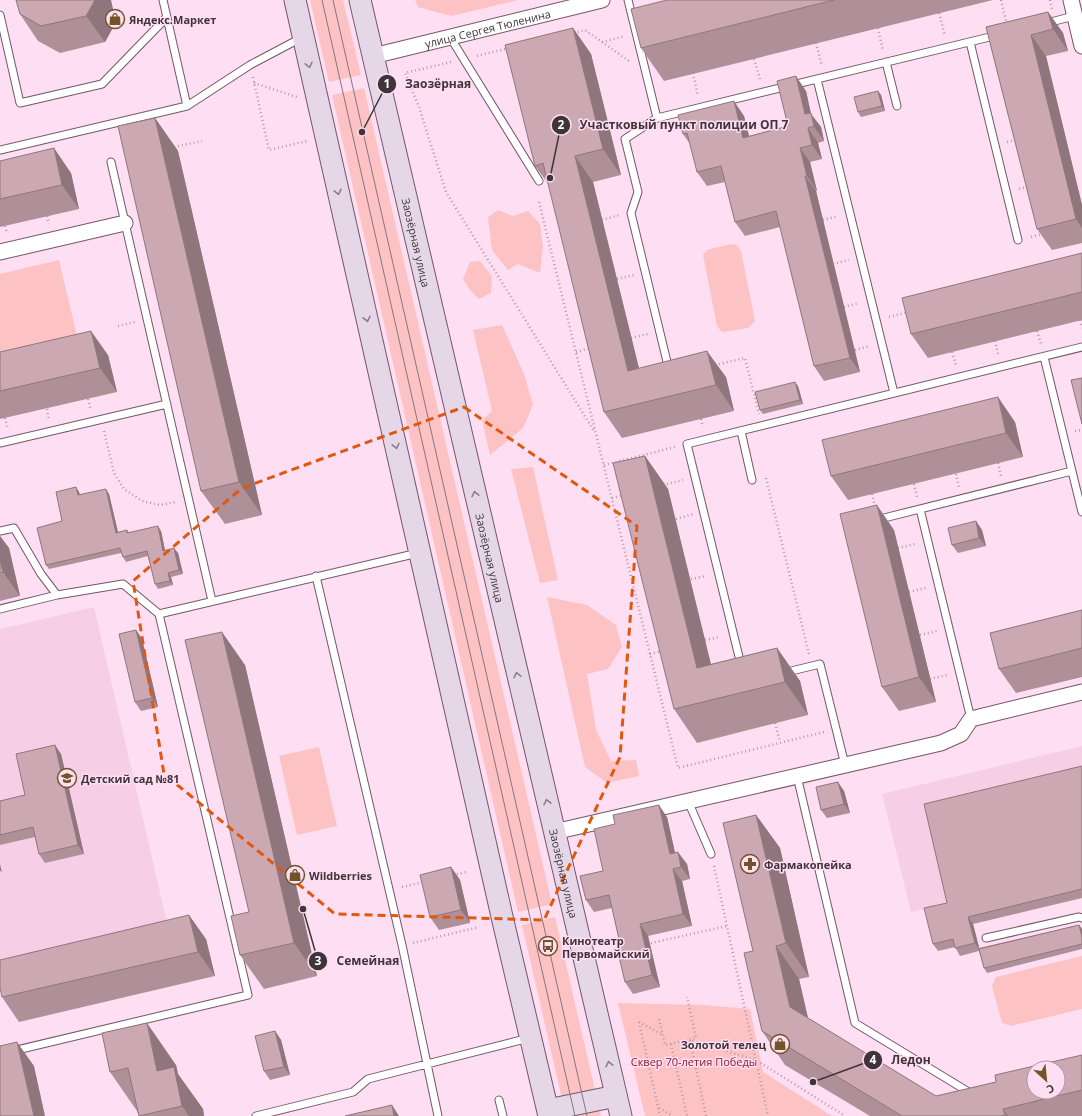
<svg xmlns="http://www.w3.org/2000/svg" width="1082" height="1116" viewBox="0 0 1082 1116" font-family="'Open Sans',sans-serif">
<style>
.built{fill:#f6cfe7}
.green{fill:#fdc3c4}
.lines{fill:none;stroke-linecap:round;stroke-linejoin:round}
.service-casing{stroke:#725768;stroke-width:9}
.minor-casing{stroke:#725768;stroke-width:17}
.secondary-casing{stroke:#725768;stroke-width:23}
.path{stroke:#b39baa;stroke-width:2.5;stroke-dasharray:1 3;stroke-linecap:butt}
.service{stroke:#fff;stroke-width:7}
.minor{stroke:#fff;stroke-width:15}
.secondary{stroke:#e6d7e8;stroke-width:21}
.tram{stroke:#877480;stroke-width:1}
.wall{fill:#af9099}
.shaded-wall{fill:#8f767d}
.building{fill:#cca8b2;stroke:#8f767d;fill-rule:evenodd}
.oneway{stroke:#8b7d89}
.marked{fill:none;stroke:#e0570e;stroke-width:3;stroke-dasharray:8 5;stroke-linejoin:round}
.labels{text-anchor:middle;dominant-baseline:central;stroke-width:3;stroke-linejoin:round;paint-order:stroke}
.poi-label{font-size:11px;font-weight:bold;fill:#40343b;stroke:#fedef2;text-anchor:start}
.street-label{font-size:11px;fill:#40343b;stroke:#fedef2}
.park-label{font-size:11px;fill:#901a2f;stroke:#fedef2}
.leader{fill:none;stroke:#40343b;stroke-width:1.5}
.callout-dot{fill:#40343b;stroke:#fedef2;stroke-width:1.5}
.mark-label{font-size:12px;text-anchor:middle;font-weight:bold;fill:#fff}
.callout-label{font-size:12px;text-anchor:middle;font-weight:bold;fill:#40343b;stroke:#fedef2;stroke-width:3;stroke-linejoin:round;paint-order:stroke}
</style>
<rect width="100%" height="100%" fill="#fedef2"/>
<path class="built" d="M94,607l74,320 -168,40v-338z
M1082,746v152l-148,35 -6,-25 -17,4 -29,-118z"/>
<path class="green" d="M310,0h33l18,75 -32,7z
M415,0h103l-67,16 -33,-9z
M364,88l188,816 -34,8 -186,-817z
M498,210l15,6 15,-5 12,13 3,23 -3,26 -22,-9 -10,6 -16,-20 -4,-33z
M731,244l6,1 4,6 14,70 -7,7 -24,4 -3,-1 -4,-5 -14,-71 4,-5z
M59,260l20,85 -79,18v-89z
M480,261l12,15 -1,17 -12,6 -9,-9 -7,-11 7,-17z
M502,325l22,49 9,31 -10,23 -33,27 -8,-35 10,-9 -19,-81z
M533,467l25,113 -18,3 -29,-114z
M547,597l40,8 29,20 6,22 -14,22 -21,5 9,56 15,31 25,-1 3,16 -32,7 -22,-16z
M319,747l18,79 -40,9 -18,-79z
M555,917l46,199h-35l-44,-191z
M1082,956v53l-71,17 -9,-3 -10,-37 4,-9z
M618,1003l84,2 48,4 13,63 69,44h-187z"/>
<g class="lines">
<g class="service-casing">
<path id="service" d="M163,0l24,106
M628,0l29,118
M0,15l20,88 82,-19 65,-67
M1047,23l27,-7
M450,37l89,144
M970,42l48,198
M886,62l11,44
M817,79l77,314
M0,150l187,-44 63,-41 51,-27
M111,162l101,439
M1044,357l38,155
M669,370l-38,-157 7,-21 -13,-53 32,-21 341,-83
M741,431l11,49
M0,443l167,-39
M920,509l51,210
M876,520l196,-49
M0,531l14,-3 27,46 16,21 66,-11 36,30
M316,576l86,369 36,171
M0,609l57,-14
M741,665l-54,-221 395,-97
M783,673l37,-9 25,101
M797,776l58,247 117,71
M688,801l23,53
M986,938l93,-21 3,1
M0,1054l248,-59 -89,-381 259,-61
M499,1100l4,16
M256,1116l97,-24 15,-13 161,-41"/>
</g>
<g class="minor-casing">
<g id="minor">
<path d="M1071,0l11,46"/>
<path id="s1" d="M373,56l229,-56"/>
<path d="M0,252l125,-29"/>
<path d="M554,832l387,-89 20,-9 10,-15 111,-27"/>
</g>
</g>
<g class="secondary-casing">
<g id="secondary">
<path d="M295,0l208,921 46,195"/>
<path id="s2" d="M360,0l261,1116"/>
<path d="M548,1110l68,-14"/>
</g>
</g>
<path class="path" d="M1001,0l6,25
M1050,0l2,9
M939,13l6,23
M878,28l5,23
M574,33l11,-3 44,31
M602,42l23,-6
M816,43l6,23
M477,56l32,-8
M754,59l6,20
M451,62l-46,11 14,34 27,85 148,239
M693,73l5,23
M253,77l16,73 38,-9
M254,83l43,14
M1007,142l11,-3
M174,147l28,-6
M1019,189l11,-3
M539,202l139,566 146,-36
M47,216l2,8
M602,220l17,-5
M823,220l15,-4
M5,226l2,7
M1031,237l12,-3
M833,264l16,-4
M617,279l17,-4
M844,307l15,-4
M889,317l20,-5
M1080,320l2,8
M118,326l17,-4
M1037,331l4,13
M631,338l17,-4
M995,341l3,13
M855,350l15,-4
M576,352l16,-4
M952,352l4,13
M715,365l30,-7 14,56
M88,399l3,11
M47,409l2,11
M5,418l3,11
M701,419l2,8
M104,431l10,42 10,16 18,12 18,4 16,-3
M1075,431l7,-1
M998,463l3,13
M604,465l71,-18
M956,474l3,13
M766,478l43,176
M914,484l3,13
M663,485l20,-5
M872,494l3,13
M612,498l11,-3
M676,519l17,-5
M898,548l17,-4
M691,579l15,-3
M909,592l17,-4
M920,635l17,-4
M705,640l15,-3
M650,654l12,-3
M930,679l17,-4
M775,723l5,19
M714,866l54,250
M453,875l13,-3
M402,887l22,-5
M413,943l66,-16
M647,944l80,-18
M602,954l19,-5
M659,1019l6,26 31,-7 -9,-41
M639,1022l21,94
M639,1022l24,13
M671,1044l16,72
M659,1108l14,8
M706,1116l-16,-76 66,20 89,56"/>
<use href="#service" class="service"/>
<use href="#minor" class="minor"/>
<use href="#secondary" class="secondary"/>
<path class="tram" d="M322,0l253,1116
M333,0l254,1116"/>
</g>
<path class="wall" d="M16,0l100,22 -11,20 -45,11 -22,-12 -18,-27z
M667,0h326l-329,81 -23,-33z
M1048,12l15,21 5,18 -22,5 36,149v38l-30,7 -15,-21 -51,-202z
M573,28l18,26 30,121 -28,7 46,186 87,9 8,34 -112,27 -18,-26 -55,-227 -14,-19z
M806,91l5,23 10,13 3,14 -6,2 4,16 -12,3 7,29h-1l44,181 -36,9 -10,-15 -34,-139 -35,9 -10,-14 -10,-40 -18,4 -10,-14 -7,-28 -7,-10 61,-18 5,20 39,-10z
M878,91l3,4 4,16 -24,6 -3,-5z
M155,118l23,33 84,364 -37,9 -24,-33z
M0,161l71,12 8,36 -79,18z
M1082,253v67l-154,38 -17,-24z
M0,352l108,3 9,37 -117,27z
M798,386l5,18 -40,10 -3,-4z
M1015,422l8,35 -175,43 -17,-24z
M645,456l23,33 43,175 66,-16 23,33 8,34 -111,28 -23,-34z
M76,487l3,5 1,3 29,-1 9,38 9,-2 2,3 32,-2 4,20 13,2 5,21 -12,3 2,8 -15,4 -3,-5 -7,-28 -22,6 -3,-5 -2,-4 -72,16 -3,-4 16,-44z
M976,521l6,9 4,16 -28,7 -6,-8z
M894,530l42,172 -37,9 -17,-24z
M0,536l9,12 11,48 -20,5z
M1082,610v67l-66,16 -17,-24z
M136,630l6,9 16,68 -17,4 -6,-9z
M245,665l72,311 -53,13 -24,-34 9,-43z
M61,754l23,100 -39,9 -6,-9 -4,-17 -35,8v-44l25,-6z
M1082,766v132l-109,26 6,24 100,-23 3,4v20l-95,24 -3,-5 -5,-17 -19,5 -5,-9 -17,4 -5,-7 14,-41z
M844,791l6,22 -23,5 -6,-8z
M756,815l24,33 29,129 -10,2 9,39 128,78 60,-14 86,-27v61h-212l-85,-51 -23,-34 -9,-80z
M667,817l8,36 12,11 3,15 -8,2 10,45 -44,10 12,51 -27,7 -8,-12 -6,-43 -7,-31 -18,4 -8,-12 17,-29z
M451,867l9,13 10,43 -31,7 -9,-13z
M206,939l9,37 -196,46 -17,-25z
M275,1031l6,9 9,35 -20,5 -6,-9z
M102,1033l74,32 2,9 25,35 1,7h-65l-2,-5 -27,-39z"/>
<path class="shaded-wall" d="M95,0h16l5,22 -11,20 -19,-26z
M1048,12l15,21 5,18 -15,-22z
M573,28l18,26 30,121 -18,-26z
M1031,35l15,21 36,149v23l-6,-9z
M796,76l10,15 5,23 10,13 3,14 -19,-27z
M878,91l3,4 4,16 -3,-5z
M734,101l10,15 9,36 -10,-14z
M155,118l23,33 84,364 -23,-33z
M808,128l10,15 4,16 -10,-14z
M54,148l17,25 8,36 -17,-24z
M800,148l10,14 7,29 -10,-15z
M575,156l18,26 53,215 -18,-26z
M805,176l11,15 44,181 -10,-14z
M91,331l17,24 9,37 -17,-24z
M707,351l19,26 8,34 -18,-26z
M795,382l3,4 5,18 -3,-4z
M998,397l17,25 8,35 -17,-24z
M645,456l23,33 51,209 -22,-30z
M76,487l3,5 2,8 -3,-5z
M106,489l3,5 10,43 -3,-4z
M877,505l17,25 42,172 -17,-25z
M976,521l6,9 4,16 -7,-8z
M158,526l3,5 5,24 -3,-4z
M0,536l9,12 11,48 -17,-24 -3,-13z
M174,548l4,5 5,21 -4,-4z
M168,573l3,4 2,8 -3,-4z
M136,630l6,9 16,68 -6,-9z
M222,632l23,33 72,311 -23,-33z
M777,648l23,33 8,34 -23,-33z
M55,745l6,9 23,100 -6,-9z
M838,782l6,9 6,22 -6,-9z
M659,805l8,12 11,49 -8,-12z
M756,815l24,33 29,129 -23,-34z
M678,852l9,12 3,15 -9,-12z
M0,864l2,9 -2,-3z
M451,867l9,13 10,43 -9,-13z
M673,869l9,12 10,45 -9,-12z
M189,915l17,24 9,37 -17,-24z
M968,917l5,7 7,27 -5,-8z
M640,924l8,12 12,51 -8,-12z
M1079,925l3,4v8z
M776,946l23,33 14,61 -23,-33z
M147,1023l29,42 2,9 25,35 1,7h-15l-32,-45z
M275,1031l6,9 9,35 -6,-8z
M17,1042l17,24 11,50h-11z
M392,1105l7,11h-5z
M1003,1109l5,7h-2z"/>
<path class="building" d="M16,0h79l-9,16 -45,10 -21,-12z
M667,0h167l-193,48 -10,-39z
M1048,12l5,17 -22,6 45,184 -39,10 -51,-202z
M573,28l30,121 -28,7 53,215 79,-20 9,34 -112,27 -61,-249 -8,3 -30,-121z
M796,76l9,38 6,-1 3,13 -6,2 4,17 -12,3 7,28h-2l45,182 -36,8 -38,-155 -41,11 -14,-56 -24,6 -10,-39 -4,1 -5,-19 56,-14 9,37 45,-12 -11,-45z
M878,91l4,15 -24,6 -4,-15z
M155,118l84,364 -38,9 -83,-365z
M54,148l8,37 -62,14v-38z
M1082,253v39l-171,42 -9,-36z
M91,331l9,37 -100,23v-39z
M1082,378v46l-11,-44z
M795,382l5,18 -40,10 -5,-18z
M998,397l8,36 -175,43 -9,-36z
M645,456l52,212 80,-20 8,34 -111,27 -61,-246z
M76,487l2,8 28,-6 10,44 11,-3v3l31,-7 5,25 11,-3 5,22 -11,3 2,8 -15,3 -8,-33 -24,6 -3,-9 -74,17 -9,-37 25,-7 -6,-29z
M877,505l42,172 -37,10 -42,-173z
M976,521l3,17 -27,7 -4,-17z
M0,559l3,13 -3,1z
M1082,610v38l-83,21 -9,-36z
M136,630l16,68 -17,4 -16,-68z
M222,632l72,311 -54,12 -9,-39 18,-4 -64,-272z
M55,745l23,100 -39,9 -6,-27 -33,8v-34l25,-6 -9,-41z
M1082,766v123l-114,28 7,26 -20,5 -2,-9 -20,5 -9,-36 23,-5 -23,-99z
M838,782l6,22 -23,6 -5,-23z
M659,805l11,49 8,-2 3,15 -8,2 10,45 -43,10 12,51 -27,7 -10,-42 4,-1 -10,-44 -23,5 -6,-24 23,-5 -9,-42 21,-5 -2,-9z
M756,815l30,128 -10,3 14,61 146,89 60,-14 -1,-7 87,-20v35l-79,19 2,6 -5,1h-98l-140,-85 -18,-78 9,-2 -30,-128zM1034,1068h24v24h-24z
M451,867l10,43 -31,7 -10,-42z
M189,915l9,37 -196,45 -2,-9v-28z
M1079,925l3,12v7l-98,24 -5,-19z
M147,1023l10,48 17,-4 8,39 -43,10 -11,-48 -18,4 -8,-39z
M275,1031l9,36 -20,4 -9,-35z
M17,1042l17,74h-34v-70z
M392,1105l2,11h-49z"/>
<defs><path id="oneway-chevron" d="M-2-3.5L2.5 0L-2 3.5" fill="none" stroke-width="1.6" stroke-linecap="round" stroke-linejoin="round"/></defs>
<g class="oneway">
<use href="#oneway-chevron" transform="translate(309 65) rotate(77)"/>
<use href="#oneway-chevron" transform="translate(338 192) rotate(77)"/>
<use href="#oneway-chevron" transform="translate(367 319) rotate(77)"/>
<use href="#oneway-chevron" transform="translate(396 446) rotate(77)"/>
<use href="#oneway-chevron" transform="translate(475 494) rotate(-103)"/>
<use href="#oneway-chevron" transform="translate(517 675) rotate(-103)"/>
<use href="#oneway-chevron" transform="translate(547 802) rotate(-103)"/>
<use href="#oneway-chevron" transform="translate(609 1064) rotate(-103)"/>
</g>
<path class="marked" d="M464,407l173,119 -17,231 -76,163 -209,-6 -171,-140 -31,-193 109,-93z"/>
<defs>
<g id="shop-ring" transform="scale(1)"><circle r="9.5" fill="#fedef2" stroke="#735429" stroke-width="1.5"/><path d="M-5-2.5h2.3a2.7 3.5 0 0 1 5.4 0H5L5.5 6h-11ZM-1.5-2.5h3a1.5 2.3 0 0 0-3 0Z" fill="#735429"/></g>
<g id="school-ring" transform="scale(1)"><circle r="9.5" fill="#fedef2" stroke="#735429" stroke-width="1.5"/><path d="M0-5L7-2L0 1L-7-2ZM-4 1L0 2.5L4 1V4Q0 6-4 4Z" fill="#735429"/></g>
<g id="pharmacy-ring" transform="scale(1)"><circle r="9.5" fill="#fedef2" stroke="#735429" stroke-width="1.5"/><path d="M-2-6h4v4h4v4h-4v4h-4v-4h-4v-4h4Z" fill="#735429"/></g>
<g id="bus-ring" transform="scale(1)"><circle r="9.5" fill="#fedef2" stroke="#735429" stroke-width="1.5"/><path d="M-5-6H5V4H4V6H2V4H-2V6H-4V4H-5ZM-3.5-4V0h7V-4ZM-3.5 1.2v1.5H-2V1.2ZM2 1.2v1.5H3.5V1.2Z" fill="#735429"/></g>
</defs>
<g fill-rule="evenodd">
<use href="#shop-ring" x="115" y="19"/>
<use href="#school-ring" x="67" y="778"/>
<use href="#pharmacy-ring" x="750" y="864"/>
<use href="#shop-ring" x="295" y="875"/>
<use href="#bus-ring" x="548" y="946"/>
<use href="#shop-ring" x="780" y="1044"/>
</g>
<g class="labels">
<g class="poi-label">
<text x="129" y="19">Яндекс.Маркет</text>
<text x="81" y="778">Детский сад №81</text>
<text x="764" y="864">Фармакопейка</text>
<text x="309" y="875">Wildberries</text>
<text x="562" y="940">Кинотеатр<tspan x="562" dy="13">Первомайский</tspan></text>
<text x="766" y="1044" text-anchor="end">Золотой телец</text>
</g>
<g class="street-label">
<text stroke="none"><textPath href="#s1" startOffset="118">улица Сергея Тюленина</textPath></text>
<text stroke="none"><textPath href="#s2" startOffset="249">Заозёрная улица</textPath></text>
<text stroke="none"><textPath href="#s2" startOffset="573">Заозёрная улица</textPath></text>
<text stroke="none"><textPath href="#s2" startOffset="897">Заозёрная улица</textPath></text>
</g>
<g class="park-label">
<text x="694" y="1061">Сквер 70-летия Победы</text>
</g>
</g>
<path class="leader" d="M362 132L387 84M550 178L561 125M303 909L318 961M813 1082L873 1060"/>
<g class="callout-dot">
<circle cx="362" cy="132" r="4"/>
<circle cx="550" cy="178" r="4"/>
<circle cx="303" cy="909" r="4"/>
<circle cx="813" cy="1082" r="4"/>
<circle cx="387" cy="84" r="10"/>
<circle cx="561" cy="125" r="10"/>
<circle cx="318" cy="961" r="10"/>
<circle cx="873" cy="1060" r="10"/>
</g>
<g class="mark-label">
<text x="387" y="88">1</text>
<text x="561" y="129">2</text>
<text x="318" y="965">3</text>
<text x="873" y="1064">4</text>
</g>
<g class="callout-label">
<text x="438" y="88">Заозёрная</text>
<text x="684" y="129">Участковый пункт полиции ОП 7</text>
<text x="368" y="965">Семейная</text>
<text x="911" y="1064">Ледон</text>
</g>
<g transform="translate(1046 1080) rotate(153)"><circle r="19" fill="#fedef2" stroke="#b29aa9"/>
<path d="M0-3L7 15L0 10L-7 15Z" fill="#735429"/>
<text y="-6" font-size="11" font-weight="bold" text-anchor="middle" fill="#40343b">С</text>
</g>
</svg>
